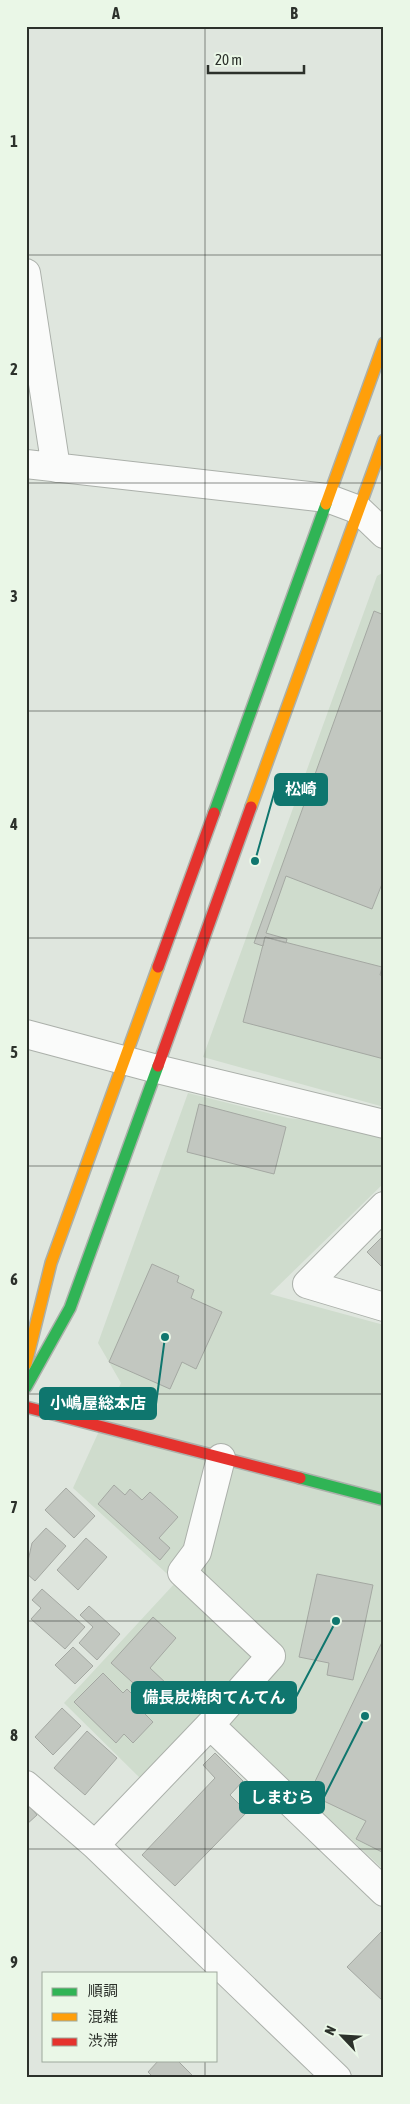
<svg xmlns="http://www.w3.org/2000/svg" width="410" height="2104" viewBox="0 0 410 2104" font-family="'Asap Condensed','Noto Sans JP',sans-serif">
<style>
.built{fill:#cfdccd}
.building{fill:#c2c7c0;stroke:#a4a8a2}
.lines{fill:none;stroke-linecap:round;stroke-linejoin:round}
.street-casing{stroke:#abb0aa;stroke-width:30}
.fast-casing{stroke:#abb0aa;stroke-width:14}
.slow-casing{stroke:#abb0aa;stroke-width:14}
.jam-casing{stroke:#abb0aa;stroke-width:14}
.street{stroke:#fafbfa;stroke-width:28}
.fast{stroke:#30b455;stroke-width:11}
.slow{stroke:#ff9f0a;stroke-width:11}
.jam{stroke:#e5322d;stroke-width:11}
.grid{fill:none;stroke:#2c312b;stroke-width:1;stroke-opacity:0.55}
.leader{fill:none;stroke:#0f766e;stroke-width:2}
.callout-dot{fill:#0f766e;stroke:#eaf7e7;stroke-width:2}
.callout{fill:#0f766e;stroke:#0f766e;stroke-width:2}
.callout-label{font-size:16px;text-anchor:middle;font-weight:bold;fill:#fff}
.neatline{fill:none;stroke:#2c312b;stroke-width:2}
.grid-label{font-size:16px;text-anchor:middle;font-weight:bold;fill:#2c312b}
</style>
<rect width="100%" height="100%" fill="#dfe6de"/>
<path class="built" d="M384,572V1107L203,1057L377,576Z
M188,1093L288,1118L333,1123L384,1136V1183L270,1294L384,1325V1870L210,1708L140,1778L64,1703L176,1582L73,1488L121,1383L98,1343Z"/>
<path class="building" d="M374,611L384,615V879L372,909L286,876L266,933L287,939L286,943L265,937L263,946L254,943Z
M265,937L382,967L380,975L384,976V1059L243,1022Z
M199,1104L286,1127L274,1174L187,1152Z
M384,1235V1269L367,1252Z
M152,1264L179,1276L177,1282L194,1290L191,1298L222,1312L196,1369L182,1362L170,1389L109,1362Z
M114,1485L125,1495L130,1489L142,1500L150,1492L178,1517L159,1538L170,1548L160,1560L98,1504Z
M66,1488L95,1516L74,1538L45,1510Z
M46,1528L66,1546L35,1581L26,1573V1570L32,1543Z
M86,1538L107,1557L78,1590L57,1570Z
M317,1574L373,1585L353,1680L327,1675L329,1663L299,1657Z
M42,1589L85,1627L65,1649L31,1619L41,1608L32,1600Z
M89,1606L120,1634L97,1660L79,1643L93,1627L80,1615Z
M153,1617L176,1638L150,1668L168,1685L153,1701L111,1663Z
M384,1638V1853L356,1839L366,1821L309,1794Z
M73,1647L93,1666L75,1684L55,1665Z
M103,1673L123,1693L127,1689L146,1708L142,1711L153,1722L133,1743L124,1734L116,1743L74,1702Z
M62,1708L81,1726L53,1755L35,1737Z
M87,1731L117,1758L85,1795L54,1768Z
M215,1753L243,1781L230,1795L247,1812L175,1886L142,1855L215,1778L203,1765Z
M26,1802L37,1815L26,1825Z
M383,1930L384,1931V2002L347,1967Z
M159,2060H177L195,2078H154L148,2072Z"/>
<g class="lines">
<g class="street-casing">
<path id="street" d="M26,273L56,468
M26,464L327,498L359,510L384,534
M26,1034L157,1069L384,1124
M384,1206L307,1284L384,1307
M210,1725L384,1892
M26,1785L95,1845L337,2078
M95,1845L210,1725L271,1656L182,1572L197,1552L221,1458"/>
</g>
<g class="fast-casing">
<path id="fast" d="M214,813L326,504
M26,1387L70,1308L158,1066
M300,1478L384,1500"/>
</g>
<g class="slow-casing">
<path id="slow" d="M326,504L384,343
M251,807L384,440
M26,1364L51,1263L158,967"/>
</g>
<g class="jam-casing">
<path id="jam" d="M158,967L214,813
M158,1066L251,807
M26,1407L300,1478"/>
</g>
<use href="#street" class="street"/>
<use href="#fast" class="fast"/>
<use href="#slow" class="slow"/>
<use href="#jam" class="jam"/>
</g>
<path class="grid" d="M205,26V1973M26,255H384M26,483H384M26,711H384M26,938H384M26,1166H384M26,1394H384M26,1621H384M26,1849H384M205,2060V2078"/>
<path class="leader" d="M255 861L275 790M165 1337L156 1404M336 1621L296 1697M365 1716L324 1797"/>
<g class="callout-dot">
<circle cx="255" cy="861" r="5"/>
<circle cx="165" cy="1337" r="5"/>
<circle cx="336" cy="1621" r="5"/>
<circle cx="365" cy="1716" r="5"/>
</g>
<g class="callout">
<rect x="275" y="774" width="52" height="31" rx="5"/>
<rect x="40" y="1388" width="116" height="31" rx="5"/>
<rect x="132" y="1682" width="164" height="31" rx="5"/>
<rect x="240" y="1782" width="84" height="31" rx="5"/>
</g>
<g class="callout-label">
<text x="301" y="795">松崎</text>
<text x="98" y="1409">小嶋屋総本店</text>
<text x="214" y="1703">備長炭焼肉てんてん</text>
<text x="282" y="1803">しまむら</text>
</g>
<rect width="410" height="2104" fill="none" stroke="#eaf7e7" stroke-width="55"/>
<rect x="42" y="1972" width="175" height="90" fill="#eaf7e7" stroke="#9ea89c"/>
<rect x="52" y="1988" width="25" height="8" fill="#30b455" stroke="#9ea89c"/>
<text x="88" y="1996" font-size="15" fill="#2c312b">順調</text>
<rect x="52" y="2013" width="25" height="8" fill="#ff9f0a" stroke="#9ea89c"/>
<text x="88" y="2022" font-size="15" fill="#2c312b">混雑</text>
<rect x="52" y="2038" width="25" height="8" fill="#e5322d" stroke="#9ea89c"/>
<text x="88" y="2046" font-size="15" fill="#2c312b">渋滞</text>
<g transform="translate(342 2036) rotate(295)" stroke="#eaf7e7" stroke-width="4" paint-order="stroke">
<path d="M0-4L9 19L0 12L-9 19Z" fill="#2c312b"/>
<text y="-8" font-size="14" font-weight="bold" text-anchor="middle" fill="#2c312b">N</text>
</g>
<path d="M208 65v8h96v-8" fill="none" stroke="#2c312b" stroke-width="2.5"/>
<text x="215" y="65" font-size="15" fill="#2c312b" stroke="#eaf7e7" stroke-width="4" paint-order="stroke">20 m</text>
<rect x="28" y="28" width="354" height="2048" class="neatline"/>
<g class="grid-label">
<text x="116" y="19">A</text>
<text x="294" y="19">B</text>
<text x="14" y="147">1</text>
<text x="14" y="375">2</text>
<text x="14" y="602">3</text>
<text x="14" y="830">4</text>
<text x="14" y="1058">5</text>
<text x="14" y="1285">6</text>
<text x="14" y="1513">7</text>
<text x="14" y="1741">8</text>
<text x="14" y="1968">9</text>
</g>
</svg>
